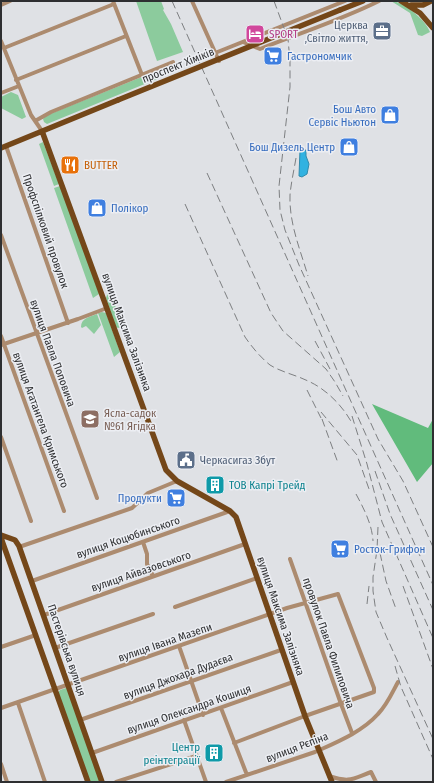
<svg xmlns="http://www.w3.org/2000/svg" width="434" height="783" viewBox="0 0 434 783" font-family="'Fira Sans Condensed',sans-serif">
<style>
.green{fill:#8ccb9d}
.forest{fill:#61bb7c}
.water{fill:#32b2e1;stroke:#318bac}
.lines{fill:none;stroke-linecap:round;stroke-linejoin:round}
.minor{stroke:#ac8b6f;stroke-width:4}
.major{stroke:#744719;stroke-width:5.5}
.rail{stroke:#7d7f81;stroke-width:1;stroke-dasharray:8 4;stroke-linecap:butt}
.major-bridge{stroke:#744719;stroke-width:5.5}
.labels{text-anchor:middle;stroke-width:3;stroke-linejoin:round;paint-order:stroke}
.service-label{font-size:11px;fill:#4e5e75;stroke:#eceef3;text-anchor:end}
.hotel-label{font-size:11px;fill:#b23c85;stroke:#eceef3;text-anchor:start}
.shop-label{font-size:11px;fill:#366cbe;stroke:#eceef3;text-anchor:start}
.street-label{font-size:11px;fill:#2e2f31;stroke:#eceef3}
.food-label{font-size:11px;fill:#c56008;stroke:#eceef3;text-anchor:start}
.education-label{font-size:11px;fill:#785e54;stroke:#eceef3;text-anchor:start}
.culture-label{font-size:11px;fill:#0d838f;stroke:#eceef3;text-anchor:start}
</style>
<rect width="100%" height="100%" fill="#dfe1e5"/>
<path class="green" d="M136,1H161L164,9L163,10L171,24L183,52L157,61Z
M391,1C403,1 426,20 430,32L422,36L418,35L410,13Z
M149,74H153L157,79L47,124L44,122L43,119L45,116Z
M11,92L18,95L26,117L22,119L1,108V97Z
M43,142L59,184L54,186L39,144Z
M60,186L95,282L99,294L93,298L54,188Z
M108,292H110L123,327L118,328L116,327L106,298Z
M102,312L106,313L120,352L114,357L98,313Z
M97,314L101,325L94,334L86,326L82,328L81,327C81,318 90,317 97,314Z
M66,688H67L100,782H90L58,693L60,690Z"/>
<path class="forest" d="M372,404L428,428L433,419V463L417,482Z"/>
<path class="water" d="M300,150H306V156L309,164L307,174L302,177L299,176Z"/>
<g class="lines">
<path class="minor" d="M113,1L142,75
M192,1L219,61
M1,5L10,1
M1,41L31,115L42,131
M243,42L260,49C300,33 341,20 379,1
M4,48L114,4
M215,53L345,1
M16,80L126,36
M1,93L19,86
M35,121L51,112L173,62
M6,146L68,323
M1,235L97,498
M1,336L64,511
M1,345L78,319L107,308
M1,437L31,521
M143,542L147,554V564L153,576
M19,547L132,508L148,493L177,481
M290,559L341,704L352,733
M32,581L230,511
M175,607L257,578
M44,615L245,544
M179,646L203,715
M1,647L36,635
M55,648L153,614
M18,703L45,782
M1,708L287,608L338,594L374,688V692L305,716L234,743
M221,708L247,775
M80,720L281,650
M184,720L206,782
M92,753L293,682
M1,764L7,782
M329,776C350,783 352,779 371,772L376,782
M116,782L196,756
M226,782L315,752C337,742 362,732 378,714C387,705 392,693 398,682"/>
<path class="major" d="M401,1L420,13L433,28
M411,5H423L431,1
M340,10L363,1
M42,131L166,470L177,481L230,511L236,517L305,716L332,782
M1,148L118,100
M1,535L15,540L19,546L102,782
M1,538L88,782"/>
<path class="rail" d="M172,1L433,585
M274,1L288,39L290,61V87L279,186L280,210L285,230L299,265L378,439L403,481L433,547
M296,158C294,170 291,183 290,195C289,223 300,249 308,276
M207,173L271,313L283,331L326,369L335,382L343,396
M185,204L245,337C252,347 260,357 270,365C281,372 296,375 308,381C326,389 342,405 352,423
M315,341L330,369
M307,390L321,418
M321,412L357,455L369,489
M352,416L367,464L382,522L433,638
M322,419L338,463
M375,471L390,514L433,610
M356,494C364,509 372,524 373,541
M378,527L377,550L373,577V591L376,612L387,638L433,739
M380,553L386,581L396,609
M403,586L433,669
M367,604L369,586
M395,666L401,687L433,759"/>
<path class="major-bridge" d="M118,100L340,10"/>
</g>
<defs>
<g id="office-square" transform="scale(1)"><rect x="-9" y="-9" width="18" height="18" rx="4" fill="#5c6f8a" stroke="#eceef3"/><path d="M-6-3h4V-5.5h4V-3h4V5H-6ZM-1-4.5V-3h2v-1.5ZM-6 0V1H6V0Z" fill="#fff"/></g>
<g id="hotel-square" transform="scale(1)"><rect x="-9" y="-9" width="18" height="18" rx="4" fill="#d1479c" stroke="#eceef3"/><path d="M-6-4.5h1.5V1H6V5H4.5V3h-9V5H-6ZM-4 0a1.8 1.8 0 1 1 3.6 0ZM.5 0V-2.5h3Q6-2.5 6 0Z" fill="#fff"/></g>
<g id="supermarket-square" transform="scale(1)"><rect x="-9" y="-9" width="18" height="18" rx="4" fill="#3f7fe0" stroke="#eceef3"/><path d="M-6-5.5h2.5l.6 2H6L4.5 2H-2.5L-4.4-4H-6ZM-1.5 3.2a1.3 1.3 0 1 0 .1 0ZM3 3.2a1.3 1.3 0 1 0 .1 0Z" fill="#fff"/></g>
<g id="shop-square" transform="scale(1)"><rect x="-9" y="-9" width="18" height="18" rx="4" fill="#3f7fe0" stroke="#eceef3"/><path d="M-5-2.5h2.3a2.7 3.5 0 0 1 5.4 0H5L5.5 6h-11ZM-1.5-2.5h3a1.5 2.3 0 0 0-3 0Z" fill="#fff"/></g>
<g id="restaurant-square" transform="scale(1)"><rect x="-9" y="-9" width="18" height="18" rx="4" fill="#e8710a" stroke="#eceef3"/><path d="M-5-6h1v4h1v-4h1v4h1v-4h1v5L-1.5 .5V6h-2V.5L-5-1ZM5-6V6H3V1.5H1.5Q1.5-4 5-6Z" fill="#fff"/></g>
<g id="school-square" transform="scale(1)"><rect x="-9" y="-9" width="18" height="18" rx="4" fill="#8d6e63" stroke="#eceef3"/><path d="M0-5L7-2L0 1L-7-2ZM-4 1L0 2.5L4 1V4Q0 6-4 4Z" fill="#fff"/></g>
<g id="civic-square" transform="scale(1)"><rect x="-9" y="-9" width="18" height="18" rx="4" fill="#5c6f8a" stroke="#eceef3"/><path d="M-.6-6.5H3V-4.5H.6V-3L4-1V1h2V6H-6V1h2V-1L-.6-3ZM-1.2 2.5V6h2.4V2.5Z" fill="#fff"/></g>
<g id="building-square" transform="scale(1)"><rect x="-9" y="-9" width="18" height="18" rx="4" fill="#0f9aa8" stroke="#eceef3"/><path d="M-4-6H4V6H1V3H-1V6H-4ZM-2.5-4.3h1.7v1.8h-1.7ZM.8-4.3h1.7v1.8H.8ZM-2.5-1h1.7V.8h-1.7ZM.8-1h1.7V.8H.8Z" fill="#fff"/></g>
</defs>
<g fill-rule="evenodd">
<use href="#office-square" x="382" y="31"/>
<use href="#hotel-square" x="255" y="34"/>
<use href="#supermarket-square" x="273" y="56"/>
<use href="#shop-square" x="390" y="115"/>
<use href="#shop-square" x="349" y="147"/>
<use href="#restaurant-square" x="70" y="165"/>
<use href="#shop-square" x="97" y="208"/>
<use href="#school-square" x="90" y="419"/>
<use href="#civic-square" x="186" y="460"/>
<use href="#building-square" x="215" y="485"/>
<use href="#supermarket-square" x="176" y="498"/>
<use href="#supermarket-square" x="340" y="549"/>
<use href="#building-square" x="214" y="753"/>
</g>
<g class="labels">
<g class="service-label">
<text x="368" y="29">Церква<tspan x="368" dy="13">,Світло життя,</tspan></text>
<text x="200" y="464" text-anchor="start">Черкасигаз Збут</text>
</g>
<g class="hotel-label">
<text x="269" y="38">SPORT</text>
</g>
<g class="shop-label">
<text x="287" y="60">Гастрономчик</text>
<text x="376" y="113" text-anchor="end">Бош Авто<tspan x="376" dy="13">Сервіс Ньютон</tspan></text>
<text x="335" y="151" text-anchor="end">Бош Дизель Центр</text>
<text x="111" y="212">Полікор</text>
<text x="162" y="502" text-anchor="end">Продукти</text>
<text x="354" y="553">Росток-Грифон</text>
</g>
<g class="street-label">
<text transform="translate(178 65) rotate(-22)" y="4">проспект Хіміків</text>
<text transform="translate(46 231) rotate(71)" y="4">Профспілковий провулок</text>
<text transform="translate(127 332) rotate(70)" y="4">вулиця Максима Залізняка</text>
<text transform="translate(53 353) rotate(70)" y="4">вулиця Павла Поповича</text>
<text transform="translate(41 420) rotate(70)" y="4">вулиця Агатангела Кримського</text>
<text transform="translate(128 537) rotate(-19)" y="4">вулиця Коцюбинського</text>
<text transform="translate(141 571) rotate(-19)" y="4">вулиця Айвазовського</text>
<text transform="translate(281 616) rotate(71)" y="4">вулиця Максима Залізняка</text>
<text transform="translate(165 642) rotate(-19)" y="4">вулиця Івана Мазепи</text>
<text transform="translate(329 643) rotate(71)" y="4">провулок Павла Филиповича</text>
<text transform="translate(67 650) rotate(71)" y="4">Пастерівська вулиця</text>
<text transform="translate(178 676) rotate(-20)" y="4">вулиця Джохара Дудаєва</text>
<text transform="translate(189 709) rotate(-19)" y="4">вулиця Олександра Кошиця</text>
<text transform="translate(297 747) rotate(-21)" y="4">вулиця Рєпіна</text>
</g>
<g class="food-label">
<text x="84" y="169">BUTTER</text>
</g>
<g class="education-label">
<text x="104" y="417">Ясла-садок<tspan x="104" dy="13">№61 Ягідка</tspan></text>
</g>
<g class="culture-label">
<text x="229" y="489">ТОВ Капрі Трейд</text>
<text x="200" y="751" text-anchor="end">Центр<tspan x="200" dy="13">реінтеграції</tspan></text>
</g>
</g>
<rect width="434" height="783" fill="none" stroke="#2e2f31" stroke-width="4"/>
</svg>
